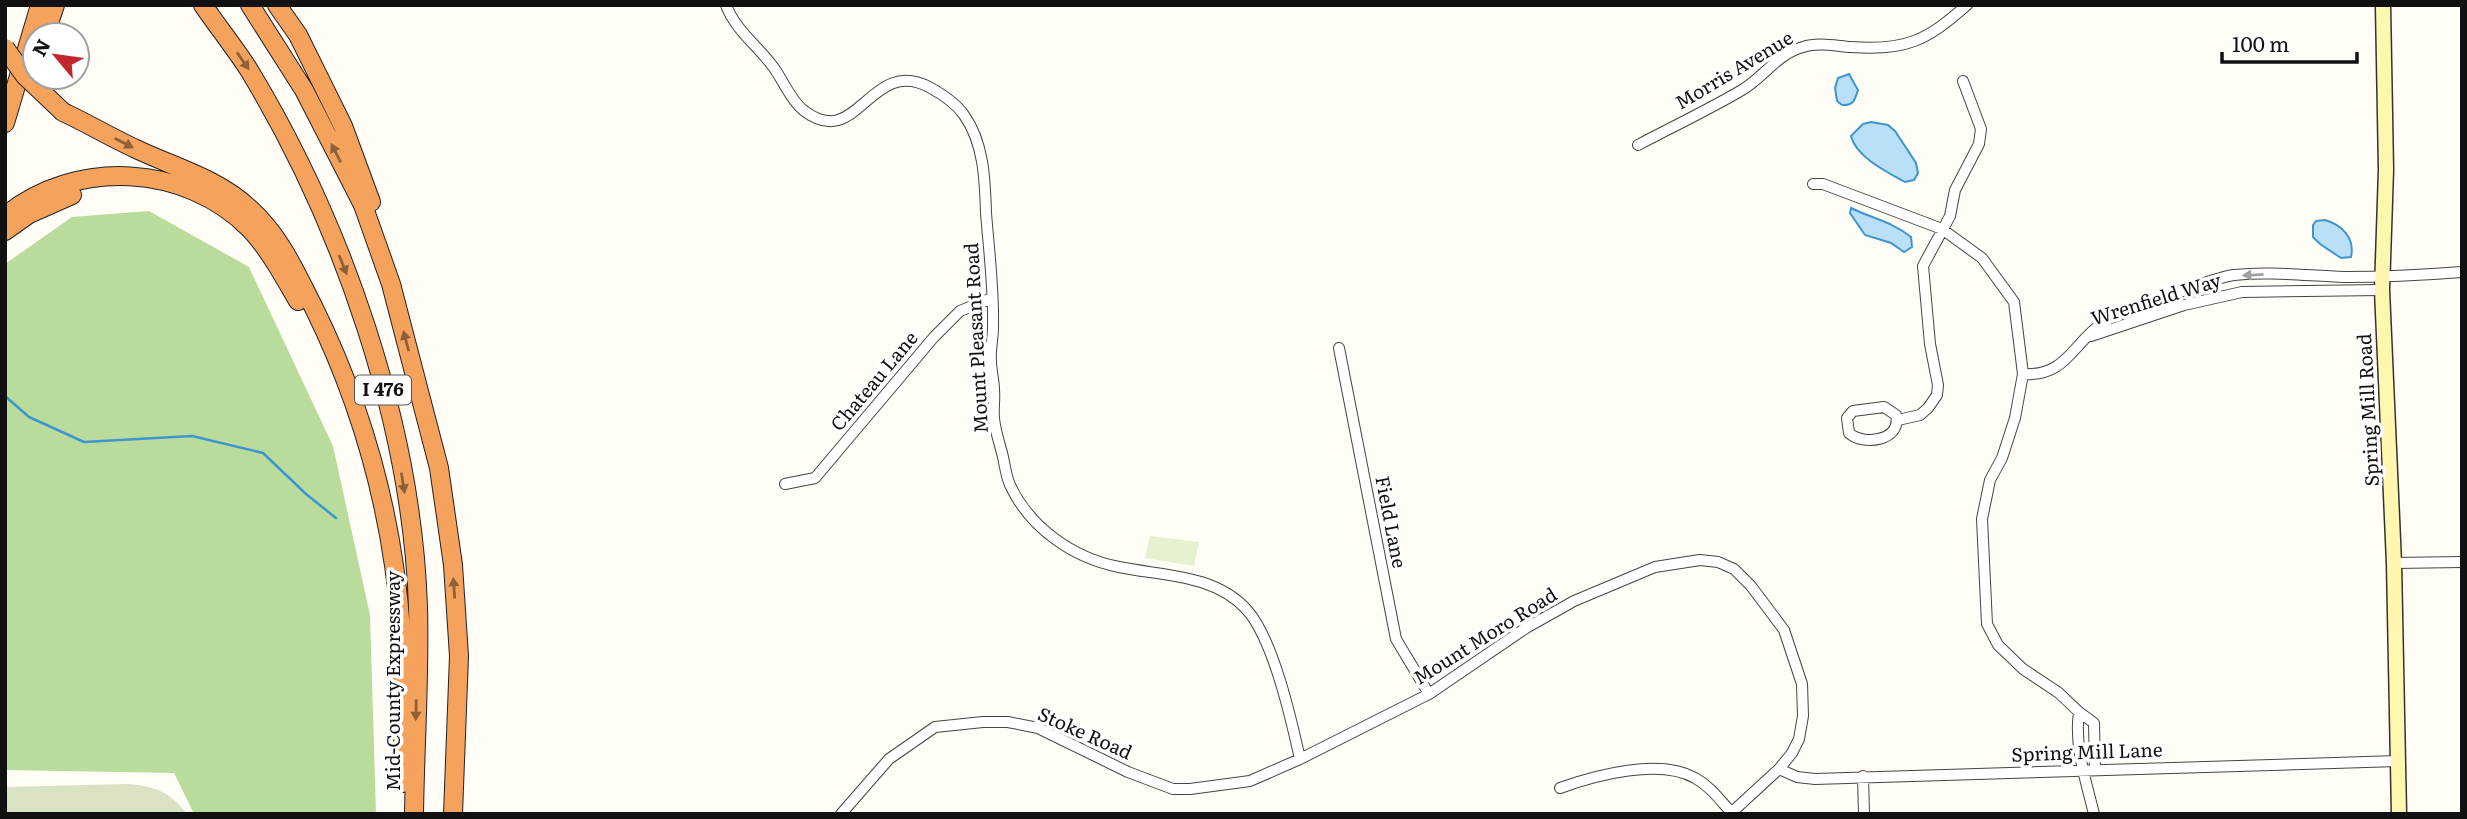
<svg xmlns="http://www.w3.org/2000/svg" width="2467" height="819" viewBox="0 0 2467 819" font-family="Literata,serif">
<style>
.forest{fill:#b9dc9c}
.cemetery{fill:#d9e3c4}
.pitch{fill:#e6f2cf}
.water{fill:#b9e0f7;stroke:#3f96cf;stroke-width:2}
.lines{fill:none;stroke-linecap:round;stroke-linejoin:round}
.stream{stroke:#3f96cf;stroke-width:2.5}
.minor-casing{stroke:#444;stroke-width:12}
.secondary-casing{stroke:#333;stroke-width:17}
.motorway-casing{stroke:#222;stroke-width:20}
.minor{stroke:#fff;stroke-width:10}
.secondary{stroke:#fff6b0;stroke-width:14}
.motorway{stroke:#f5a25d;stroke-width:18}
.motorway-bridge-casing{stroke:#222;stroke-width:20;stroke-linecap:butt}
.motorway-bridge{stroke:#f5a25d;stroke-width:18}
.oneway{fill:#8e613b}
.oneway2{fill:#a0a0a0}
.labels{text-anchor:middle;stroke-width:7;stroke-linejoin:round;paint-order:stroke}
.shield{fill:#fff;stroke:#585858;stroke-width:2}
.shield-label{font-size:18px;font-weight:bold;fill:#111}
.street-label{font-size:19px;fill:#111;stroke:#fff}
</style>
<rect width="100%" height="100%" fill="#fffdf5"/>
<path class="forest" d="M149,211L249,267L333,446L370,615L376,814H194L174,773L5,770V264L72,217Z"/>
<path class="cemetery" d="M126,784C153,785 171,792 187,814H5V787Z"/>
<path class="pitch" d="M1150,536L1199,542L1194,566L1145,558Z"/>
<path class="water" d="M1849,74L1858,90C1855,99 1854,106 1842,105L1837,101L1835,88L1838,78Z
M1871,122L1888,125L1895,131L1916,163L1918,173L1914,180L1905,182C1887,172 1856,157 1851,136L1863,124Z
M1851,208C1871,218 1893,222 1911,237L1912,247L1904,252L1891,243L1865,235L1850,213Z
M2325,220C2343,225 2355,239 2351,257L2341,258L2320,244L2313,237V225L2316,221Z"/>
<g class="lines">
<path class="stream" d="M1872,6V5
M5,396L29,417L84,442L192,436L263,453L306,494L336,518"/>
<g class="minor-casing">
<path id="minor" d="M726,5C735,30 759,47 774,68C784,82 790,99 803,110C858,153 869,56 929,87C942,94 955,102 964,115C984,143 985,180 986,213C989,251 994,290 993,327C993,339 990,350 991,361C991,371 994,380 994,390C995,399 993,409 994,418C995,431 1000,444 1003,457C1005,466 1006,476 1010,485C1030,528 1073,558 1119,567C1162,576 1215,574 1247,610C1273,639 1291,718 1300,759
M1638,145C1672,127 1708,110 1742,90C1764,77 1777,54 1803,47C1818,42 1836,46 1851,47C1906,51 1926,41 1967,5
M1813,184H1823L1942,229L1982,258L2014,302L2023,374L2015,418L2002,458L1990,480L1982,519L1987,624L1998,645L2023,669L2059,693L2079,712L2094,723L2095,769
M2091,336L2184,305L2242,292L2382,290
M1339,348L1396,639L1429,694
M2023,374C2067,377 2073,342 2104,322C2122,310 2153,303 2173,295C2191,288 2214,278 2234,275C2271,271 2308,276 2345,277C2384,277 2423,275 2462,272
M1884,407L1896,415C1902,441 1863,446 1849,433L1847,418L1853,411Z
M1898,420L1920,415L1928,408L1937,395L1938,385L1930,344L1923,266L1950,216L1955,190L1979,144L1981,129L1963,81
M785,484L815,478L934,337L960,311L992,298
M2394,563L2462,562
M2079,712C2074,746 2086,781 2094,814
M1779,769L1797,777L1815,779L2398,761
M1863,776L1864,814
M1560,788C1596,775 1660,758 1695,778C1710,786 1720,800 1731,812
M841,814L889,759L935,727L983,722H1008L1038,728L1128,772L1173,789H1190L1250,781L1300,759L1429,694L1526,628L1574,601L1655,567L1700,560L1718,562L1734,569L1751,586L1784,630L1802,684L1803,716L1799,739L1792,753L1779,769L1730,814"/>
</g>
<g class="secondary-casing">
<path id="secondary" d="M2383,5L2386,170L2382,290L2394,563L2399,814"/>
</g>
<g class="motorway-casing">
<path id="motorway" d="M203,5C218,27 235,48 249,70C343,225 412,425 418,607C420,675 415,745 414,814
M250,5L304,90L363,205L391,284L439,468L453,565L459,656L453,814
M277,5L298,35L343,126L371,202
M45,35L55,5
M63,112C87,123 110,137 134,148C173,167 218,178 250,209C280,236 295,271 313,306C363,407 393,518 401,630C405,681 402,733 403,783
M5,123L40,5
M5,216C76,158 186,164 250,229C269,249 284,277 298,301
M5,231L29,214L72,195"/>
</g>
<use href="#minor" class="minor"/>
<use href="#secondary" class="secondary"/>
<use href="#motorway" class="motorway"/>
<g class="motorway-bridge-casing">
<path id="motorway-bridge" d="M5,48L25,76L63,112"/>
</g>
<use href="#motorway-bridge" class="motorway-bridge"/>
</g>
<defs><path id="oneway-solid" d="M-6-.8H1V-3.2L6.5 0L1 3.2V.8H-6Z" transform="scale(1.75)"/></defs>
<g class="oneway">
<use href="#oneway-solid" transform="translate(243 61) rotate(55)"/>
<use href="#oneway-solid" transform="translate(124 143) rotate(27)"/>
<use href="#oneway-solid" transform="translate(336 153) rotate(-117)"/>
<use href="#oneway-solid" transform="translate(343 265) rotate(68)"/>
<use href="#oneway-solid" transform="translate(406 341) rotate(-105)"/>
<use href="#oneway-solid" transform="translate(403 483) rotate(81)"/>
<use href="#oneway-solid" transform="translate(454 588) rotate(-94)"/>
<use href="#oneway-solid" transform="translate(416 710) rotate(91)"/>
</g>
<use class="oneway2" href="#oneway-solid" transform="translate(2253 275) rotate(177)"/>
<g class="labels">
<rect class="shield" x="355" y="375.5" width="56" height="29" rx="5"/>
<g class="shield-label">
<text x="383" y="396">I 476</text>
</g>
<g class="street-label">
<text transform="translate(1734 70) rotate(-31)" y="7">Morris Avenue</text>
<text transform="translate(2156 299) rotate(-17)" y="7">Wrenfield Way</text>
<text transform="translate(976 338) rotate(-93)" y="7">Mount Pleasant Road</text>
<text transform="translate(874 381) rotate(-50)" y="7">Chateau Lane</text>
<text transform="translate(2368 410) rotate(-93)" y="7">Spring Mill Road</text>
<text transform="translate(1391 522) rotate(79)" y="7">Field Lane</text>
<text transform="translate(1485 636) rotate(-32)" y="7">Mount Moro Road</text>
<text transform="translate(393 681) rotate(-90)" y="7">Mid-County Expressway</text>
<text transform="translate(1085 733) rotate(24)" y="7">Stoke Road</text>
<text transform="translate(2087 752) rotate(-2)" y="7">Spring Mill Lane</text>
</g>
</g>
<rect width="2467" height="819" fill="none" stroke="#111111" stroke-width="14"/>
<g transform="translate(56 56) rotate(299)"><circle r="33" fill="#ffffff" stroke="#a0a0a0" stroke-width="2"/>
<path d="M0-5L12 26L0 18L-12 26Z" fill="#c4262e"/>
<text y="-10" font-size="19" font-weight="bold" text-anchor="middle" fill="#111111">N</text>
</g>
<path d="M2222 52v10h135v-10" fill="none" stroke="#111111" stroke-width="3.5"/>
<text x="2232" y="52" font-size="21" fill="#111111" stroke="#ffffff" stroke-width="5" paint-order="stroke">100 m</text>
</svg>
